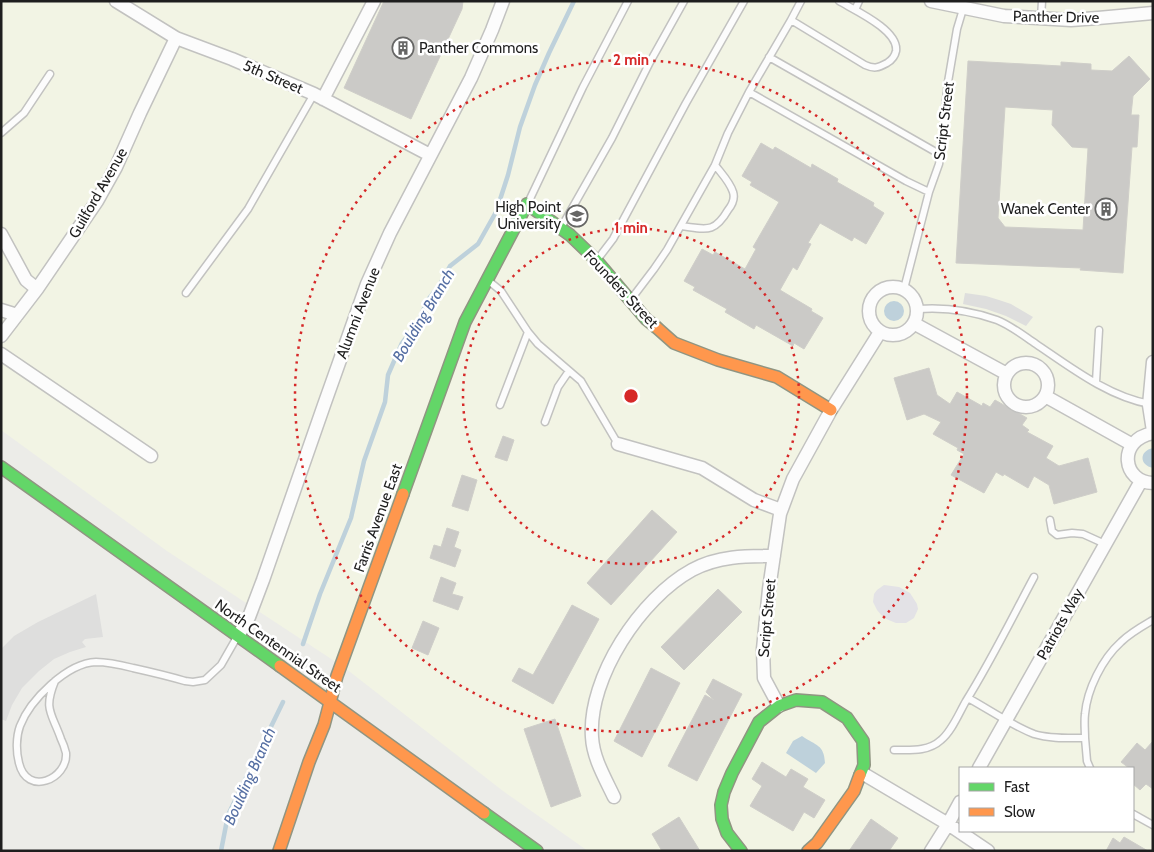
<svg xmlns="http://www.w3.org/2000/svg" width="1154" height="852" viewBox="0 0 1154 852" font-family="Cabin,sans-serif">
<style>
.education{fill:#f2f4e4;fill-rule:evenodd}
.parking{fill:#dededd}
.plaza{fill:#e3e2e6}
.water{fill:#bed1db}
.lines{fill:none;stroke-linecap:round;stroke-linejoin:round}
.stream{stroke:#bed1db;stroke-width:4.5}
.building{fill:#cbcac7;stroke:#cfcec9;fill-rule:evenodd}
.lane-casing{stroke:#c2c2c0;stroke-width:9}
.street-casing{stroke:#c2c2c0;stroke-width:15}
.fast-casing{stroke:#909582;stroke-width:14}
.slow-casing{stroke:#909582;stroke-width:14}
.lane{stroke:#fcfcfc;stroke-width:6}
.street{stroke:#fcfcfc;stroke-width:12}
.fast{stroke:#63d668;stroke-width:11}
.slow{stroke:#ff974d;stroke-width:11}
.ring{fill:none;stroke:#d62828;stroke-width:2.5;stroke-dasharray:2.5 5}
.labels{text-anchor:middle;stroke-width:5;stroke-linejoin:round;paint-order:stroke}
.street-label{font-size:15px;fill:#1e1e1e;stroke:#fff}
.poi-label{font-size:15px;fill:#1e1e1e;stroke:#fff;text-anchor:end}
.water-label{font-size:16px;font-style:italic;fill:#566fa3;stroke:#fff}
.centre{fill:#d62828;stroke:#fff;stroke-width:2.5}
.ring-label{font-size:15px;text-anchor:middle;font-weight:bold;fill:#d62828;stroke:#fff;stroke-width:5;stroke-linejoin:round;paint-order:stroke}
</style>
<rect width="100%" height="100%" fill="#ecece8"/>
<path class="education" d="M1,1H1153V851H588L503,791L345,668L167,551L1,430ZM960,768H1133V831H960Z"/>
<path class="parking" d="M965,293L986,296L999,300L1011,304L1033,317L1026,326L1006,316L986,309L963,304Z
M96,594L103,637L85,639L82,642L86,647L70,652L54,659L39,671L22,688L12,705L6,721L1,719V649L14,636L38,622Z"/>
<path class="plaza" d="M884,585L899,587L910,593L917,604L918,609L914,618L906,623H896L891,621L884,618L877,610L873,602L874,594L877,590Z"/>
<path class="water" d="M884 311a10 10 0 1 1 20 0a10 10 0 1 1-20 0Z
M1153,448V468C1139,465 1139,451 1153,448Z
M802,736C816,746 824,744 825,763L816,773L786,753L793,741Z"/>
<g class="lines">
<path class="stream" d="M303,644L320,594L351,518L364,461L385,402L388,375L402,343L419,320L427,301L439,286L450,266L478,244L496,212L508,175L520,127L535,85L549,53L574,1
M221,851L228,815L283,702"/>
</g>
<path class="building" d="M384,1H463L462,9L411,119L344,88Z
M1129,56L1150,79L1133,96L1131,115H1139L1137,147H1132L1123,273L1080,270L1081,268L956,263L968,61L1061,66V62L1091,64V70L1112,71ZM1005,107L1053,110L1052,125L1072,147L1088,148L1083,230L1005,227L998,218Z
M761,143L773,150L775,147L811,168L812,164L838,179L837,182L874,203L873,206L884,213L866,244L854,237L852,241L820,223L808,243L811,244L797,270L793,267L780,290L812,309L811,311L823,318L804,349L794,343L793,346L756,325L754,329L725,312L727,309L693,290L695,287L684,281L702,249L713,255L715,252L745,269L756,249L753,247L779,202L750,185L752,182L742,176Z
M929,368L937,395L950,404L957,392L982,406L983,403L990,407L995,400L1027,418L1022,425L1029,430L1027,432L1053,446L1046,458L1059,466L1088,458L1097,492L1054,504L1049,485L1034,476L1028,488L1004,474L1003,476L996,472L984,493L951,475L964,454L957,450L958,448L933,434L941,422L924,414L907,420L894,378Z
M503,436L514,440L507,461L495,457Z
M462,475L477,480L468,511L452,506Z
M652,510L677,532L611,605L587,583Z
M447,528L459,532L454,547L461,550L455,567L430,558L434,545L441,547Z
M441,577L456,583L452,594L463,597L458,610L433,601Z
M718,589L742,612L684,670L661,647Z
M572,605L599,619L553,704L512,681L519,668L533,675Z
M423,621L439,628L428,655L412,648Z
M651,668L680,683L642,757L614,741Z
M713,679L742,694L697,781L668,766L705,695L714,700L706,692Z
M555,719L581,796L551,807L524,729Z
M1153,741V789L1146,784L1140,790L1133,784V768H1129L1121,762L1137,743L1145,750Z
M762,762L786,777L791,769L808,779L803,787L825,800L814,818L804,812L793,831L750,806L762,786L752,779Z
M679,817L700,851H662L652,834Z
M871,819L898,838L889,851H849Z
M1124,837L1148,851H1106L1113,838L1120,843Z"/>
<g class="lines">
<g class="lane-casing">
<path id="lane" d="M801,1L791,20L865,65C874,69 878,68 887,63C892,60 895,56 896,51C899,30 854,10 839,1
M855,10L859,1
M1041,18L1042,1
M769,57L941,155
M749,92L906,181L929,192
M1,133L24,113L50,74
M528,203L583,87L628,1
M562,226L612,138L650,62L684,1
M681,226C706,229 714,234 728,210C732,205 735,198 733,192C730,182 721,173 715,165
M597,260L613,239L686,103L744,1
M490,282L501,291L528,332L538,344L581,381L618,444
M904,289L929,192L939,164L942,147L946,100L948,82L957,29L963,9
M186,293L248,209L314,94
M632,298L654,269L667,250L715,165L728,133L749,92L791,20
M918,309C944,307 972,311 997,320C1010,325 1024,336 1036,344C1070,367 1109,397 1150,404
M1096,382L1099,330
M500,405L528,332
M545,422L558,387L569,371
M1050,520L1052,531L1057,535L1072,533L1083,534L1105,544
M55,681C43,710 52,713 61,739C63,743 65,749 66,753C68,779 27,797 19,763C16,752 16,737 20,726C30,700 67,663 96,662C108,662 121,665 133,668C151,672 168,676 185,681L193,682L205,680L221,665L237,637
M968,698C990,710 1011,725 1034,734C1050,739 1069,738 1085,738C1085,730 1084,722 1085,714C1087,690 1102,659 1121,642C1130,633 1141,627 1153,620
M1085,738L1087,761L1090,768
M894,750C910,750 928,752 941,740C952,731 959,713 966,701C991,661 1012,618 1034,577
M1133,814L1153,825"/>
</g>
<g class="street-casing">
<path id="street" d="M116,1L176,38L232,59L314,94L430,155
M931,1L1004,16L1071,20L1098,18L1153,13
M323,99L374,1
M1,234L26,280L37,289
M869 311a24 24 0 1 1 48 0a24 24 0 1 1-48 0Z
M1,310L17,315
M915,324L1007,374
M1,336L37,289L97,201L116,167L140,113L176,38
M1,354L151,456
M1153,362L1149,405L1153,431
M1004 385a22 22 0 1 1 44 0a22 22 0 1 1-44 0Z
M1045,396L1131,444
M1153,433C1116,440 1123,483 1153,483
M618,444L702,468L754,500L781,510
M238,636L249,617L263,580L324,405L367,284L390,233L471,78L492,30L503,1
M779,706L764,678L763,649L769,589L780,514L793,479L831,410L880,332
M979,768L1141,481
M862,773L948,824L988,851
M614,797C605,778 593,758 592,737C588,677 641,598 692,570C718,556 745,556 774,556
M931,851L948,824L960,802"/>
</g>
<g class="fast-casing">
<path id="fast" d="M1,467L280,666
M403,494L465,322L527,204L570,235L596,260L646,319L656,327
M484,813L537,851
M741,851L727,833L722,819L721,805L724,792L732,773L759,722L779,706L796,700L822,702L847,718L863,741L864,765L860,775"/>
</g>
<g class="slow-casing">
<path id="slow" d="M656,327L674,343L718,360L777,377L831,410
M280,666L484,813
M279,851L309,762L324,725L337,676L403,494
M808,851L817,843L854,791L860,775"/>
</g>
<use href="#lane" class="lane"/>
<use href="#street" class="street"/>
<use href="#fast" class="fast"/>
<use href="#slow" class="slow"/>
</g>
<g class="ring">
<circle cx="631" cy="396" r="168"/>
<circle cx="631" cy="396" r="336"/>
</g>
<defs>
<g id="building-ring" transform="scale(1.125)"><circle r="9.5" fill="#fff" stroke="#666665" stroke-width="1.5"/><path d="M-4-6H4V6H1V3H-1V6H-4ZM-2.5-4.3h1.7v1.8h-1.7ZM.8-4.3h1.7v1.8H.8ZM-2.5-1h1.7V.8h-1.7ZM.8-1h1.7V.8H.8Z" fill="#666665"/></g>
<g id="university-ring" transform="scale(1.125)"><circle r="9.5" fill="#fff" stroke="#666665" stroke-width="1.5"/><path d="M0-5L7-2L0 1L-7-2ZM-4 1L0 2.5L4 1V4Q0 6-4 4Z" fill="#666665"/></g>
</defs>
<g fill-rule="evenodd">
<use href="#building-ring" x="403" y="48"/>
<use href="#building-ring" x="1106" y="209"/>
<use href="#university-ring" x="577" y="216"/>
</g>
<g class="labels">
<g class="street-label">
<text transform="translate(1056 17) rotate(1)" y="5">Panther Drive</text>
<text transform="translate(273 77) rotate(23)" y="5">5th Street</text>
<text transform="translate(944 121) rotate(-83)" y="5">Script Street</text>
<text transform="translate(98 193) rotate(-60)" y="5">Guilford Avenue</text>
<text transform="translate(621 289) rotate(47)" y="5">Founders Street</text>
<text transform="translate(358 313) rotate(-69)" y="5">Alumni Avenue</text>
<text transform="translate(378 518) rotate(-70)" y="5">Farris Avenue East</text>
<text transform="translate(767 618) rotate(-85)" y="5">Script Street</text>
<text transform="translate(1060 624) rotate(-61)" y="5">Patriots Way</text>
<text transform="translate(278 646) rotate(35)" y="5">North Centennial Street</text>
</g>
<g class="poi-label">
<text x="419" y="53" text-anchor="start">Panther Commons</text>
<text x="561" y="212">High Point<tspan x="561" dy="17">University</tspan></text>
<text x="1090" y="214">Wanek Center</text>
</g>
<g class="water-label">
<text transform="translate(423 315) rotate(-59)" y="6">Boulding Branch</text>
<text transform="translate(249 776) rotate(-66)" y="6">Boulding Branch</text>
</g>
</g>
<circle cx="631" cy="396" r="8" class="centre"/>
<g class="ring-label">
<text x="631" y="65">2 min</text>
<text x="631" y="233">1 min</text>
</g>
<rect width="1154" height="852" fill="none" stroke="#1e1e1e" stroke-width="5"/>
<rect x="959" y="767" width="175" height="65" fill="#ffffff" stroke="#a5a5a5"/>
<rect x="969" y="783" width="25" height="8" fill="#63d668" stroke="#a5a5a5"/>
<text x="1004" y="792" font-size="15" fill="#1e1e1e">Fast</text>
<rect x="969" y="808" width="25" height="8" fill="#ff974d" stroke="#a5a5a5"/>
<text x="1004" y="817" font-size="15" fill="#1e1e1e">Slow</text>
</svg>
